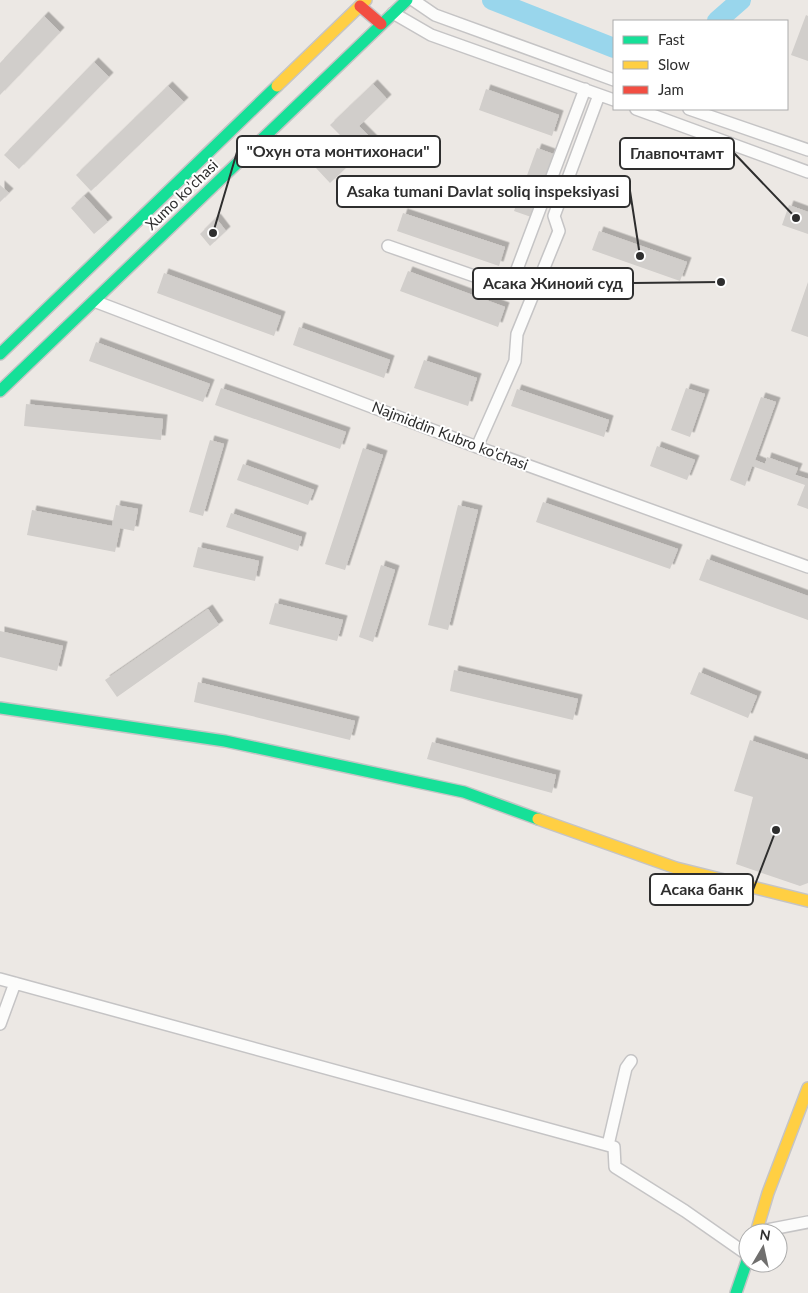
<svg xmlns="http://www.w3.org/2000/svg" width="808" height="1293" viewBox="0 0 808 1293" font-family="Lato,sans-serif">
<style>
.lines{fill:none;stroke-linecap:round;stroke-linejoin:round}
.river{stroke:#99d6ec;stroke-width:20}
.building{fill:#d1cecb;filter:url(#shadow)}
.street-casing{stroke:#c5c4c5;stroke-width:14}
.fast-casing{stroke:#c5c4c5;stroke-width:14}
.slow-casing{stroke:#c5c4c5;stroke-width:14}
.jam-casing{stroke:#c5c4c5;stroke-width:14}
.street{stroke:#fcfcfb;stroke-width:11}
.fast{stroke:#16e098;stroke-width:11}
.slow{stroke:#ffcf43;stroke-width:11}
.jam{stroke:#f24e42;stroke-width:11}
.labels{text-anchor:middle;stroke-width:4;stroke-linejoin:round;paint-order:stroke}
.street-label{font-size:15px;fill:#2e2e2e;stroke:#fff}
.leader{fill:none;stroke:#2e2e2e;stroke-width:2}
.callout-dot{fill:#2e2e2e;stroke:#fff;stroke-width:2}
.callout{fill:#fff;stroke:#2e2e2e;stroke-width:2}
.callout-label{font-size:16px;text-anchor:middle;font-weight:bold;fill:#2e2e2e}
</style>
<defs>
<filter id="shadow"><feDropShadow dx="4.5" dy="-4.5" stdDeviation="0" flood-color="#0004"/></filter>
</defs>
<rect width="100%" height="100%" fill="#ece8e4"/>
<g class="lines">
<path class="river" d="M492,0L614,48
M717,21L741,0"/>
</g>
<path class="building" d="M806,15L808,16V61L791,55Z
M44,16L60,32L0,95V63Z
M94,62L109,77L19,169L4,155Z
M373,84L387,99L359,126L374,141L330,183L316,168L345,140L330,125Z
M168,86L184,102L91,191L76,175Z
M486,89L559,115L552,136L479,110Z
M537,148L556,155L534,218L514,211Z
M0,185L9,193L0,202Z
M84,196L108,222L94,234L71,208Z
M789,205L808,212V234L782,225Z
M403,213L505,247L499,266L397,231Z
M216,218L226,231L210,246L200,234Z
M599,231L687,262L680,281L592,250Z
M408,271L505,307L498,327L400,291Z
M164,273L281,316L274,336L157,293Z
M808,282V337L791,331Z
M299,327L390,360L384,378L293,345Z
M96,342L210,384L203,402L89,361Z
M424,360L477,378L468,406L414,388Z
M221,388L346,432L340,449L215,405Z
M686,388L705,394L690,437L671,430Z
M517,389L609,420L604,437L511,406Z
M761,397L776,402L755,460L765,464L767,457L798,468L795,475L808,479V509L797,505L805,485L752,466L745,486L730,480Z
M26,404L163,419L161,440L24,426Z
M210,440L224,444L203,516L189,512Z
M657,446L695,460L687,480L650,466Z
M363,448L383,455L345,570L325,564Z
M243,464L314,490L308,505L237,480Z
M543,502L678,549L670,569L536,522Z
M116,505L138,509L134,531L120,528L115,552L27,535L32,510L112,526Z
M458,505L478,510L448,630L428,625Z
M231,513L302,537L298,551L226,527Z
M198,547L259,561L255,581L193,567Z
M707,559L808,596V620L699,580Z
M381,565L395,570L373,642L359,637Z
M275,603L343,620L337,641L269,624Z
M208,609L219,625L117,697L105,680Z
M0,631L63,646L57,671L0,657Z
M454,670L578,699L573,720L450,691Z
M699,672L757,696L748,718L690,694Z
M198,682L355,721L350,740L194,702Z
M750,740L808,760V883L800,886L736,864L753,797L734,791Z
M432,742L556,775L552,793L427,759Z"/>
<g class="lines">
<g class="street-casing">
<path id="street" d="M413,0L435,15L614,80
M393,13L431,35L614,100
M636,109L808,172
M689,109L808,150
M388,246L500,285L510,282L516,272L585,89
M94,301L477,447L808,567
M477,447L515,361L517,334L559,231L554,216L599,95
M0,979L614,1147L615,1167L685,1211L748,1255
M0,1024L15,983
M608,1145L626,1068L631,1061
M756,1232L808,1222"/>
</g>
<g class="fast-casing">
<path id="fast" d="M0,354L277,86
M0,391L407,0
M0,708L225,741L464,792L538,819
M736,1293L748,1258"/>
</g>
<g class="slow-casing">
<path id="slow" d="M277,86L366,0
M538,819L676,868L808,901
M756,1233L768,1193L808,1088"/>
</g>
<g class="jam-casing">
<path id="jam" d="M360,6L381,24"/>
</g>
<use href="#street" class="street"/>
<use href="#fast" class="fast"/>
<use href="#slow" class="slow"/>
<use href="#jam" class="jam"/>
</g>
<g class="labels">
<g class="street-label">
<text transform="translate(182 195) rotate(-44)" y="5">Xumo ko’chasi</text>
<text transform="translate(450 436) rotate(21)" y="5">Najmiddin Kubro ko'chasi</text>
</g>
</g>
<path class="leader" d="M213 233L237 152M796 218L734 153M640 256L630 191M721 282L633 283M776 830L753 890"/>
<g class="callout-dot">
<circle cx="213" cy="233" r="5"/>
<circle cx="796" cy="218" r="5"/>
<circle cx="640" cy="256" r="5"/>
<circle cx="721" cy="282" r="5"/>
<circle cx="776" cy="830" r="5"/>
</g>
<g class="callout">
<rect x="237" y="136" width="203" height="31" rx="5"/>
<rect x="620" y="138" width="114" height="31" rx="5"/>
<rect x="337" y="176" width="293" height="31" rx="5"/>
<rect x="473" y="268" width="160" height="31" rx="5"/>
<rect x="650" y="874" width="103" height="31" rx="5"/>
</g>
<g class="callout-label">
<text x="338" y="157">"Охун ота монтихонаси"</text>
<text x="677" y="159">Главпочтамт</text>
<text x="483" y="197">Asaka tumani Davlat soliq inspeksiyasi</text>
<text x="553" y="289">Асака Жиноий суд</text>
<text x="702" y="895">Асака банк</text>
</g>
<rect x="613" y="20" width="175" height="90" fill="#ffffff" stroke="#ababab"/>
<rect x="623" y="36" width="25" height="8" fill="#16e098" stroke="#ababab"/>
<text x="658" y="45" font-size="15" fill="#2e2e2e">Fast</text>
<rect x="623" y="61" width="25" height="8" fill="#ffcf43" stroke="#ababab"/>
<text x="658" y="70" font-size="15" fill="#2e2e2e">Slow</text>
<rect x="623" y="86" width="25" height="8" fill="#f24e42" stroke="#ababab"/>
<text x="658" y="95" font-size="15" fill="#2e2e2e">Jam</text>
<g transform="translate(763 1248) rotate(9)"><circle r="24" fill="#ffffff" stroke="#ababab"/>
<path d="M0-4L9 19L0 12L-9 19Z" fill="#706f6e"/>
<text y="-8" font-size="14" font-weight="bold" text-anchor="middle" fill="#2e2e2e">N</text>
</g>
</svg>
